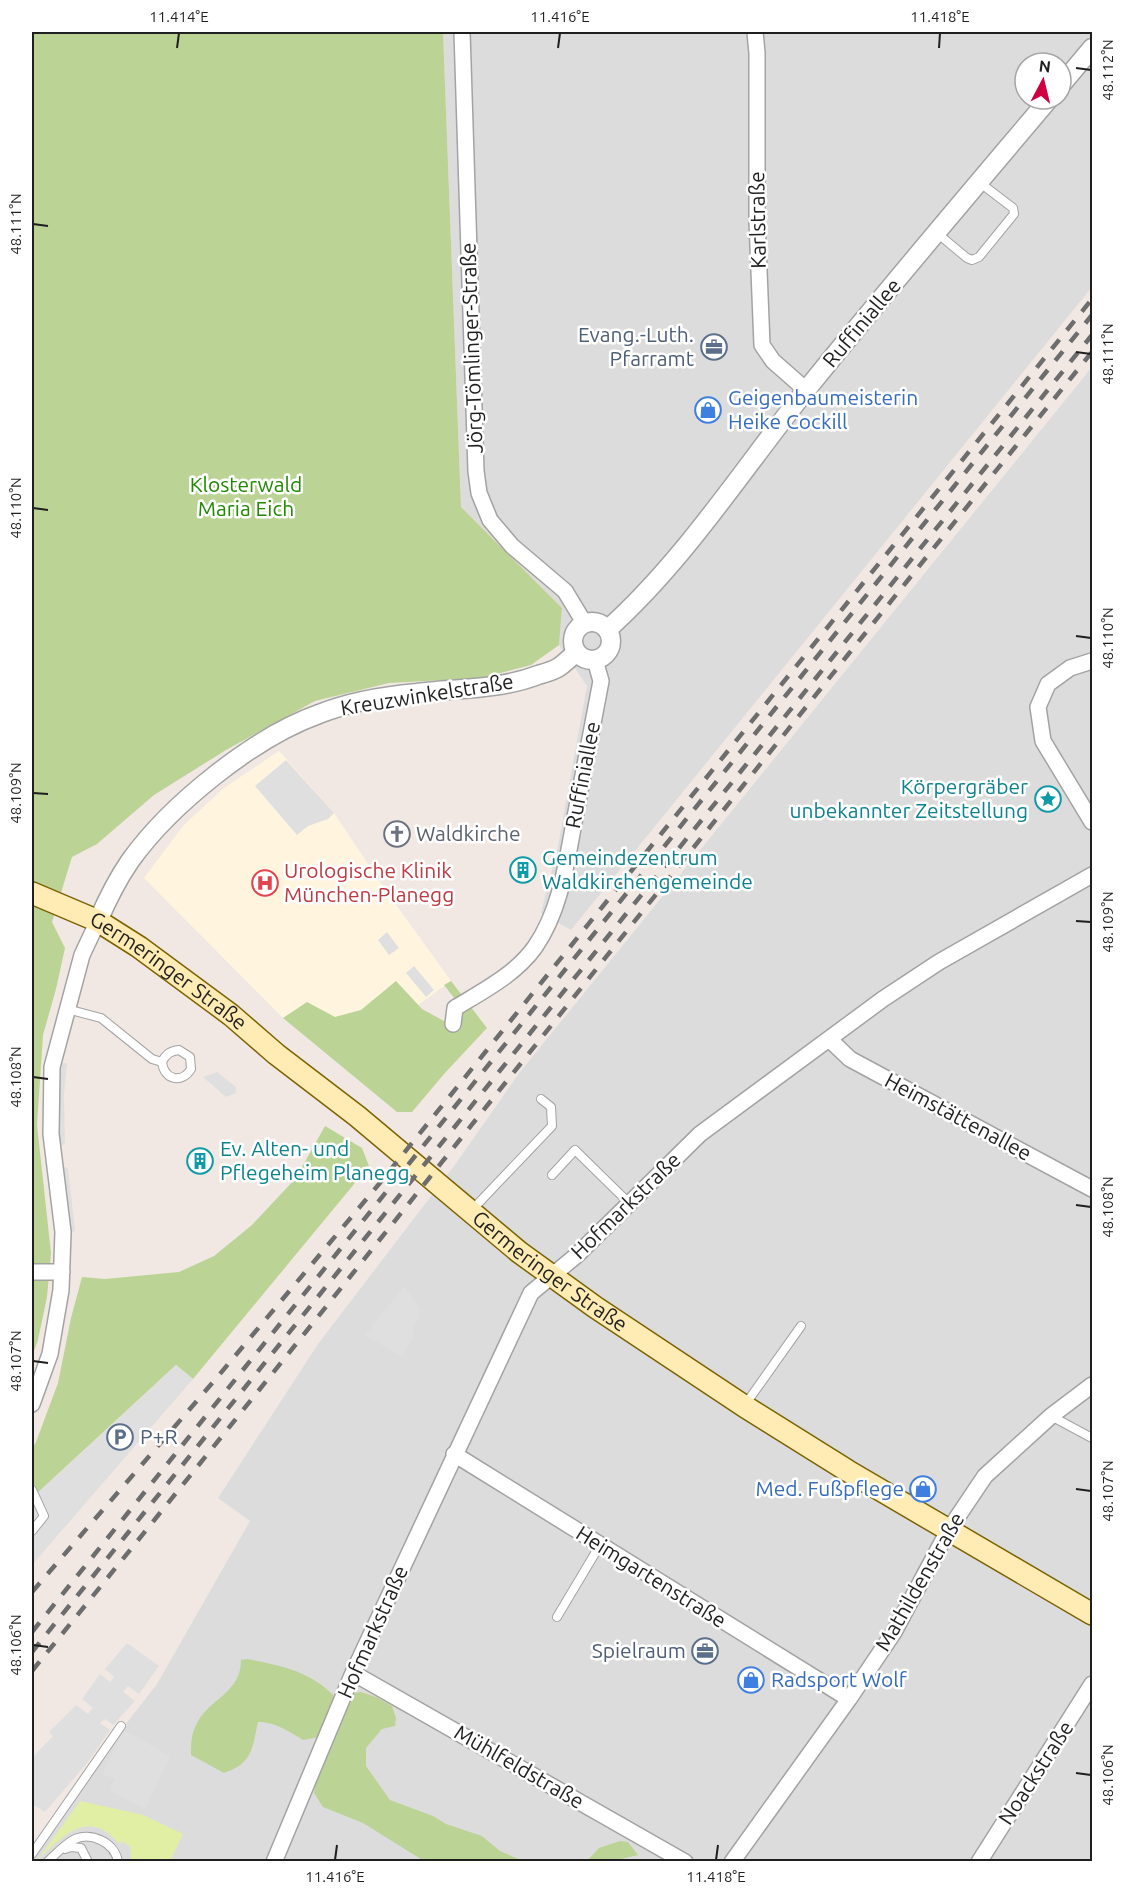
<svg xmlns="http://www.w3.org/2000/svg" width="1124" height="1893" viewBox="0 0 1124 1893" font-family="Ubuntu,sans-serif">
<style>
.residential{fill:#dddcdc;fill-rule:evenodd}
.education{fill:#fff5df}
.grass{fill:#e1efa5}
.forest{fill:#bbd495}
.parking{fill:#dfdfdf}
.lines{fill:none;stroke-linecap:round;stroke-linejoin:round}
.service-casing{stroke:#a3a3a3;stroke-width:10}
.minor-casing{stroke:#a3a3a3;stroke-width:18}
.tertiary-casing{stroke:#a3a3a3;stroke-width:21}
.secondary-casing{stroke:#7c6200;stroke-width:24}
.service{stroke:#fff;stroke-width:8}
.minor{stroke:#fff;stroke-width:15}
.tertiary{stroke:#fff;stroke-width:18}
.secondary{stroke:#ffebb4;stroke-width:21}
.rail{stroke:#6d6d6d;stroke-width:4.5;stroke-dasharray:12 12;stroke-linecap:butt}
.ticks{fill:none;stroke:#1f1f1f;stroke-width:2}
.labels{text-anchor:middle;stroke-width:5;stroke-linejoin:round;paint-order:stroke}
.street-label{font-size:21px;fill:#1f1f1f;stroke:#fff}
.service-label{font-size:21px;fill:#4e5e75;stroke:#fff;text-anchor:end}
.shop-label{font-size:21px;fill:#366cbe;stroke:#fff;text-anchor:start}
.park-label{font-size:21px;fill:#208901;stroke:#fff}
.culture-label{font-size:21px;fill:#0d838f;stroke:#fff;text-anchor:start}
.worship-label{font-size:21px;fill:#5b616d;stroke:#fff;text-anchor:start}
.health-label{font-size:21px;fill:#be3a42;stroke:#fff;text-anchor:start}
.neatline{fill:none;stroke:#1f1f1f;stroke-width:2}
.ticks-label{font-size:15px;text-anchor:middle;fill:#1f1f1f}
</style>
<rect width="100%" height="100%" fill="#f1e8e4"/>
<path class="residential" d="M443,32H1092V287L571,930L541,913L558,846L587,686L559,645L562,608L461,507ZM1025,63H1061V99H1025Z
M1092,367V1861L32,1862L122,1729L157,1684L250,1521L218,1498L318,1344L454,1166L520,1072Z"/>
<path class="education" d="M279,751L334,813L384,888L451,981L418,1005L396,981L361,1010L335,1017L307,1002L283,1018L144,878L183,826L224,788Z"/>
<path class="grass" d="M80,1801L143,1815L183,1834L170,1861H138V1860L131,1859L130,1847L124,1842L118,1843C87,1806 60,1839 37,1861Z"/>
<path class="forest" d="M32,32H443L461,507L562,608L559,645L531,665L482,678L389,683L315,701L226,750L154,795L97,844L72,857L52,922L65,948L56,989L43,1035L37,1125L51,1253L47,1297L38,1340L32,1356Z
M396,981L422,1009L444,1021L459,1016L455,999L444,985L451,981L487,1028L444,1074L412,1112H397L283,1018L307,1002L335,1017L361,1010Z
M325,1126L362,1148L369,1166L193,1379L176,1365L32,1498V1449L36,1442L58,1383L71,1318L82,1277L105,1279L179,1272L214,1256L252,1225L296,1178Z
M247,1659C278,1665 310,1671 333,1695V1702L319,1737L303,1740C290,1732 274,1721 258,1722C252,1749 253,1763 224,1773L191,1755C191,1744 191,1734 197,1723C210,1698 241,1693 241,1660Z
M361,1692L376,1697L392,1706L396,1718L395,1726L382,1729L366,1748V1766L390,1800L433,1816L446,1824L482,1836L500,1851L523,1861H424L363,1823L323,1807L314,1793L315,1786L339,1716L353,1693Z
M620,1841L628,1842L638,1855L613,1861H587L599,1848Z"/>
<path class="parking" d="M286,760L334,813L328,819L308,826L297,835L255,786Z
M387,932L399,948L389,955L378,940Z
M414,966L434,990L426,997L406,973Z
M61,1063H67L64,1095L65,1143L60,1147L59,1111Z
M217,1072L236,1087V1093L226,1097L203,1077Z
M62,1165L68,1169L75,1230L71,1234Z
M404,1286L420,1309L417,1315L419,1317L412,1331L415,1333L402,1357L365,1335Z
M176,1365L193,1379L32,1565V1498Z
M127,1643L159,1666L139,1694L128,1686L123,1692L135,1701L113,1725L105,1719L100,1723L110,1730L88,1762L45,1812L32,1804V1758L53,1736L49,1732L76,1705L88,1714L93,1708L82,1699L100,1674L110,1682L114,1677L105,1669Z
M123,1730L135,1736L116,1776L136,1736L170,1757L145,1809L109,1790L115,1779L102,1774Z"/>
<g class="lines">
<g class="service-casing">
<path id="service" d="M937,233L967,258L972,260L979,257L1014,214L1013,208L979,182
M67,1009L101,1018L152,1059L162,1062C164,1080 182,1084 191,1069L190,1057L179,1050C170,1051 166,1054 162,1062
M552,1175L575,1150L629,1203
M471,1211L552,1126L551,1107L541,1099
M745,1405L801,1326
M1051,1416L1092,1438
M32,1490L44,1516L32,1531
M557,1617L600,1545
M65,1849L71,1847L81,1848L88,1862
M32,1854L121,1726
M47,1862C55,1855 64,1845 73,1840C90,1831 115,1842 118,1862"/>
</g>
<g class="minor-casing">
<path id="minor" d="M462,32L476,471L479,493L490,520L512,546L565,591L585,624
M755,32L757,53V221L762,345L773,361L806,390
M1092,661L1070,668L1048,684L1038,707L1043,741L1092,822
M453,1024L455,1008C483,991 516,974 535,947C562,908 567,858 576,812C584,768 593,725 601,681L595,660
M829,1039L850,1059L1092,1189
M32,1272H62
M32,1404L50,1354L61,1290L63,1232L51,1134L52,1067L82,955L98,921
M454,1454L849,1699
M353,1673L685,1862
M274,1862L353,1673L531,1293L577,1255L700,1134L883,999L939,962L1092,875
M732,1862L849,1699L894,1632L948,1531L985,1476L1051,1416L1092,1385
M979,1862L1092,1684"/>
</g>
<g class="tertiary-casing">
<path id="tertiary" d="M1061,85L1092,48
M573 641a19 19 0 1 1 38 0a19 19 0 1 1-38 0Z
M607,630C685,560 742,470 807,389C886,291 968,195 1049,99
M98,921C107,900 117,880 130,861C170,805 254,737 319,714C349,702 384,696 417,693C458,688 499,690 538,675C545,673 553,671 559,667C565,663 571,657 576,652"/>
</g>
<g class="secondary-casing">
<g id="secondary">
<path id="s1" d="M32,893L98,921L139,947L231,1015L276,1054L357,1116L519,1252L595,1307L744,1406L848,1471L1092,1614"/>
</g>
</g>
<use href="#service" class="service"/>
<use href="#minor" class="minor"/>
<use href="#tertiary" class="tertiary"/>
<use href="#secondary" class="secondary"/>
<path class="rail" d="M32,1592L214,1381L379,1184L1092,299
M32,1632L1092,315
M32,1652L1092,335
M32,1671C388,1233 737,790 1092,352"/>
</g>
<path class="ticks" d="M177,48L179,33M558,48L560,33M939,48L940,33M1076,68L1091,70M33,224L48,226M1076,352L1091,354M33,508L48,510M1076,636L1091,638M33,793L48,794M1076,921L1091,922M33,1077L48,1079M1076,1205L1091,1207M33,1361L48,1363M1076,1489L1091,1491M33,1645L48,1647M1076,1773L1091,1775M335,1860L337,1845M716,1860L718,1845"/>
<defs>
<g id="office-ring" transform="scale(1.35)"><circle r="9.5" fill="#fff" stroke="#5c6f8a" stroke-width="1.5"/><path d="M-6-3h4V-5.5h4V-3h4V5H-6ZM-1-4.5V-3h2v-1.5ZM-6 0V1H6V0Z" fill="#5c6f8a"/></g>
<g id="shop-ring" transform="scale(1.35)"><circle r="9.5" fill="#fff" stroke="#3f7fe0" stroke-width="1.5"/><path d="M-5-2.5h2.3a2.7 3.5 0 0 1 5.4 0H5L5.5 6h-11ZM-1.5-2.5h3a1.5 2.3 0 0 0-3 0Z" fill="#3f7fe0"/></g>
<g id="sight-ring" transform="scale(1.35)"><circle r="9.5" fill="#fff" stroke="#0f9aa8" stroke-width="1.5"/><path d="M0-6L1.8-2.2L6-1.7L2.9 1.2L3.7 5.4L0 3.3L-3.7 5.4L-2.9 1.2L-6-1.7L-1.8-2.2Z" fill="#0f9aa8"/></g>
<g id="church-ring" transform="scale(1.35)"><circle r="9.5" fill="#fff" stroke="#6b7280" stroke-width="1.5"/><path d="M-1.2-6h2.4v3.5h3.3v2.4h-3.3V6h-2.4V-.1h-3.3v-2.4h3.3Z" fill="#6b7280"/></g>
<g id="building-ring" transform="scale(1.35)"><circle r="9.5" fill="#fff" stroke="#0f9aa8" stroke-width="1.5"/><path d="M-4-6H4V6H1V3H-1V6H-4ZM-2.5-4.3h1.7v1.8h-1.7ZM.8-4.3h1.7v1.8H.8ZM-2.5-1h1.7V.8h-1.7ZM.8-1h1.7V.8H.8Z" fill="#0f9aa8"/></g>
<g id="hospital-ring" transform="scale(1.35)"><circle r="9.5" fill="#fff" stroke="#e0444e" stroke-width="1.5"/><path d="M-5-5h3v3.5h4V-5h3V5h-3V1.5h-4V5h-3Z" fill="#e0444e"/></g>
<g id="parking-ring" transform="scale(1.35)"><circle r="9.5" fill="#fff" stroke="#5c6f8a" stroke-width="1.5"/><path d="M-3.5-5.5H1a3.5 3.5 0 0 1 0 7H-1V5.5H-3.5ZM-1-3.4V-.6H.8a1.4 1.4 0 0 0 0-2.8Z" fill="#5c6f8a"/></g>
</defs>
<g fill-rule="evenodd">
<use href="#office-ring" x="714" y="347"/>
<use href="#shop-ring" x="708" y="410"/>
<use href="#sight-ring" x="1048" y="799"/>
<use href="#church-ring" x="397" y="834"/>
<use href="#building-ring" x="523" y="870"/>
<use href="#hospital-ring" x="265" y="883"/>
<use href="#building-ring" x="200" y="1161"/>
<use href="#parking-ring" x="120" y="1437"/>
<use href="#shop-ring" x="923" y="1489"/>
<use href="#office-ring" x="705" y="1651"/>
<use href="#shop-ring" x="751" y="1680"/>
</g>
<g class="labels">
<g class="street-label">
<text transform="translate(758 220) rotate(-91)" y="7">Karlstraße</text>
<text transform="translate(862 323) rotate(-50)" y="7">Ruffiniallee</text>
<text transform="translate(472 348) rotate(-92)" y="7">Jörg-Tömlinger-Straße</text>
<text transform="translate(427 695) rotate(-9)" y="7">Kreuzwinkelstraße</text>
<text transform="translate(583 775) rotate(-79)" y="7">Ruffiniallee</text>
<text dy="7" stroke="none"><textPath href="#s1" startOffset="158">Germeringer Straße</textPath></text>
<text transform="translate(958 1117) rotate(28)" y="7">Heimstättenallee</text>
<text transform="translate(626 1206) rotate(-44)" y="7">Hofmarkstraße</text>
<text dy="7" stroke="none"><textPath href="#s1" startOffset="644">Germeringer Straße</textPath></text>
<text transform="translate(651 1577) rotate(32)" y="7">Heimgartenstraße</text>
<text transform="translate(920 1582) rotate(-60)" y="7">Mathildenstraße</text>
<text transform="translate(373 1632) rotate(-66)" y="7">Hofmarkstraße</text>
<text transform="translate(519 1767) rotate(30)" y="7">Mühlfeldstraße</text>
<text transform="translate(1036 1773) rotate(-57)" y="7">Noackstraße</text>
</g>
<g class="service-label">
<text x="694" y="342">Evang.-Luth.<tspan x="694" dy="24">Pfarramt</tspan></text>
<text x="140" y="1444" text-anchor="start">P+R</text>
<text x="686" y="1658">Spielraum</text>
</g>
<g class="shop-label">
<text x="728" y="405">Geigenbaumeisterin<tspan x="728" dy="24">Heike Cockill</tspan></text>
<text x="904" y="1496" text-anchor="end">Med. Fußpflege</text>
<text x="771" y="1687">Radsport Wolf</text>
</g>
<g class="park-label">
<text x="246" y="492">Klosterwald<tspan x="246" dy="24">Maria Eich</tspan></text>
</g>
<g class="culture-label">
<text x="1028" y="794" text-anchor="end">Körpergräber<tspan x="1028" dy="24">unbekannter Zeitstellung</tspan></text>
<text x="542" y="865">Gemeindezentrum<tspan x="542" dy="24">Waldkirchengemeinde</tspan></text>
<text x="220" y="1156">Ev. Alten- und<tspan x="220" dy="24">Pflegeheim Planegg</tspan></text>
</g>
<g class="worship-label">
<text x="416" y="841">Waldkirche</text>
</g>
<g class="health-label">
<text x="284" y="878">Urologische Klinik<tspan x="284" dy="24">München-Planegg</tspan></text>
</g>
</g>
<rect width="1124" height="1893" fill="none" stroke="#ffffff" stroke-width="66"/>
<g transform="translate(1043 81) rotate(7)"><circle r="28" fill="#ffffff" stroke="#a5a5a5" stroke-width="1.5"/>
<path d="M0-4.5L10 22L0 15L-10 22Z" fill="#ce0041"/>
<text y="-9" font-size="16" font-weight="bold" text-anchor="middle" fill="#1f1f1f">N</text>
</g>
<rect x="33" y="33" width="1058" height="1827" class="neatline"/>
<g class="ticks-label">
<text x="179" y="22">11.414°E</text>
<text x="560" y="22">11.416°E</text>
<text x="940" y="22">11.418°E</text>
<text transform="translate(1108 70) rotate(-90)" y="5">48.112°N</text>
<text transform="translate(16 224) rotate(-90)" y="5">48.111°N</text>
<text transform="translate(1108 354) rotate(-90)" y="5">48.111°N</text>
<text transform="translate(16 508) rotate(-90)" y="5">48.110°N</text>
<text transform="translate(1108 638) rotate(-90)" y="5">48.110°N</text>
<text transform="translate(16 793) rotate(-90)" y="5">48.109°N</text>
<text transform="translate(1108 922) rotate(-90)" y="5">48.109°N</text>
<text transform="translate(16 1077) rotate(-90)" y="5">48.108°N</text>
<text transform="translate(1108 1207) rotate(-90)" y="5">48.108°N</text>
<text transform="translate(16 1361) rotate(-90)" y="5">48.107°N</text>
<text transform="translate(1108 1491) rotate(-90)" y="5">48.107°N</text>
<text transform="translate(16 1645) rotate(-90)" y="5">48.106°N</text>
<text transform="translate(1108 1775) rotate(-90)" y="5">48.106°N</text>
<text x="335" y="1882">11.416°E</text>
<text x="716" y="1882">11.418°E</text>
</g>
</svg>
